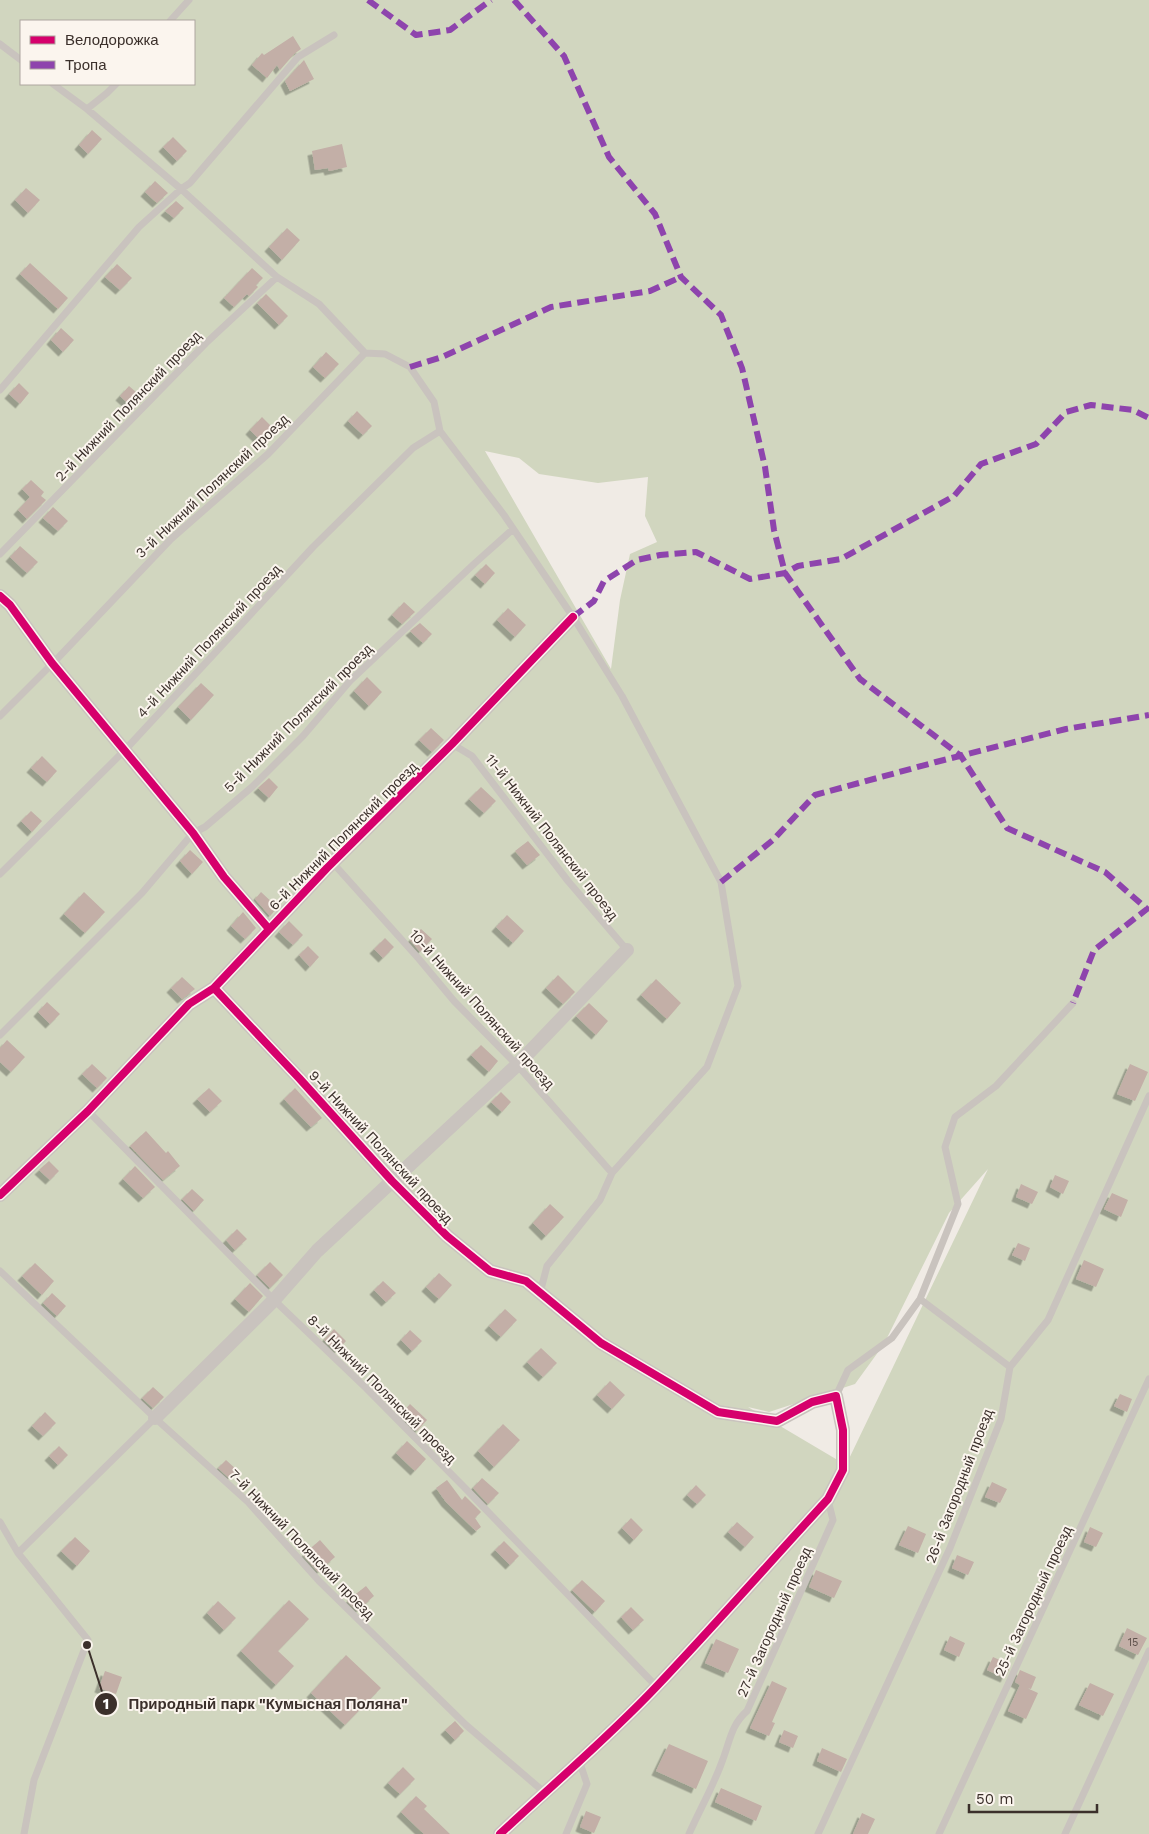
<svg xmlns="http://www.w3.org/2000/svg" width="1149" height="1834" viewBox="0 0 1149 1834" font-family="'Work Sans',sans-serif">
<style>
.green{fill:#d1d6bf;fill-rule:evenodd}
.building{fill:#c3afa7;filter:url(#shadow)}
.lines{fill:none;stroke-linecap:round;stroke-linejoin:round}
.lane{stroke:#c9c3be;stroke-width:7}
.street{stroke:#c9c3be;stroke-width:14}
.quiet{stroke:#8e44ad;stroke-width:6;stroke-dasharray:12 6;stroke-linecap:butt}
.cycleway-casing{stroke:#fbf5ee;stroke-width:11}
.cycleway{stroke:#d6006c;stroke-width:8}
.labels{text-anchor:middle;stroke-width:4;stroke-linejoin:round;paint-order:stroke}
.number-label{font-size:11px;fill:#5d504a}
.street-label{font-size:14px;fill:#3b302b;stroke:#fbf5ee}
.leader{fill:none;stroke:#3b302b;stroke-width:2}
.callout-dot{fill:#3b302b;stroke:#fbf5ee;stroke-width:2}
.mark-label{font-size:15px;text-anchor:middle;font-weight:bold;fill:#fff}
.callout-label{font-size:15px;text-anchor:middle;font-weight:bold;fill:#3b302b;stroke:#fbf5ee;stroke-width:4;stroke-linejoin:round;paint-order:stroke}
</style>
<defs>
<filter id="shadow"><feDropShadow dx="-4.5" dy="4.5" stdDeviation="0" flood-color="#0004"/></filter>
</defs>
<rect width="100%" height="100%" fill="#f0ebe5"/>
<path class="green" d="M0,0H1149V1834H0ZM21,21H194V84H21ZM485,451L519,458L539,474L598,483L648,477L645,516L657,542L630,554L620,600L611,669ZM988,1169L846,1465L748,1407L769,1412L855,1384L884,1344L949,1213Z"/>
<path class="building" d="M293,36L301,49L294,54L280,70L277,65L267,78L252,65L262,53L264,55Z
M304,60L314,79L290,91L285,81Z
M92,130L102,139L88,154L79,145Z
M173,137L187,151L177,161L163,147Z
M342,144L347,167L329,171L328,168L315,170L312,151Z
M155,181L168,193L157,203L145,192Z
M26,188L40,200L28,213L15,200Z
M176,201L184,208L174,218L165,211Z
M287,228L300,240L282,260L269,247Z
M30,263L68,298L58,309L20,274Z
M117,264L132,278L120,290L105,277Z
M252,268L263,278L256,285L258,287L249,296L247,294L234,307L224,298Z
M266,294L288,316L279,325L257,303Z
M61,328L74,340L63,352L51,340Z
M326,352L339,364L325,378L313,367Z
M19,383L29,393L20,404L9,394Z
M129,386L144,399L134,409L120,396Z
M357,411L372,426L363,435L348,421Z
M262,417L275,430L263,443L250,430Z
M31,480L44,492L41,496L46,500L27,519L18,510L30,497L22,489Z
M53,507L68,521L58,531L43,518Z
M20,546L38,562L27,573L10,557Z
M486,564L495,573L485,584L475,575Z
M404,602L415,612L402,624L392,615Z
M508,608L526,625L515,637L497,620Z
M420,623L432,634L423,643L410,631Z
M367,677L382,692L369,706L354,691Z
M201,683L214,695L191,720L178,707Z
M431,728L444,740L432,752L419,740Z
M42,756L57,771L47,782L31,768Z
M269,778L278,787L269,798L258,788Z
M481,787L496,801L484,813L469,799Z
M31,811L42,821L32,832L21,821Z
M528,841L540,855L527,865L515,851Z
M190,850L203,862L192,874L180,861Z
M84,892L105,912L85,933L64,914Z
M261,892L276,906L277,908L270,916L255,899Z
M243,912L256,928L245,939L231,926Z
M507,915L524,931L513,943L496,927Z
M289,921L303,935L293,945L279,932Z
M421,929L432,939L420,952L410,940Z
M385,938L394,947L383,958L374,949Z
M308,946L319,957L310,967L299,955Z
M558,975L575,992L563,1004L546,988Z
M182,977L195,989L182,999L171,988Z
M656,979L681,1003L667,1019L641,995Z
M47,1002L60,1014L50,1024L38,1012Z
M589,1003L608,1021L596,1035L576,1016Z
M7,1040L25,1057L11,1072L0,1062V1048Z
M481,1045L498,1061L489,1072L471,1055Z
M92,1064L107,1078L97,1088L82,1074Z
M1130,1064L1148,1072L1135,1101L1117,1094Z
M209,1088L222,1101L210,1112L197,1099Z
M295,1088L322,1118L311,1127L284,1099Z
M501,1092L511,1102L502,1112L491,1102Z
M146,1131L166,1153L168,1151L180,1166L163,1180L130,1146Z
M49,1161L59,1171L50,1180L39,1170Z
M135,1166L155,1187L143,1198L123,1179Z
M1055,1175L1069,1181L1063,1194L1050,1187Z
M1021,1184L1038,1192L1032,1204L1016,1197Z
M192,1189L204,1200L194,1211L182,1199Z
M1112,1193L1128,1200L1121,1217L1104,1209Z
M550,1204L564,1217L546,1236L533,1223Z
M237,1229L247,1239L235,1250L226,1240Z
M1018,1243L1030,1248L1025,1261L1012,1255Z
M1084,1260L1104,1269L1096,1287L1076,1279Z
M270,1262L283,1275L270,1288L257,1275Z
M35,1263L54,1281L42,1295L22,1276Z
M439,1273L452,1285L439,1299L426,1287Z
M383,1281L396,1293L386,1302L374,1290Z
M250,1283L263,1296L249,1312L235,1299Z
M52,1293L66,1306L57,1316L43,1303Z
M505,1309L517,1320L501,1337L489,1326Z
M334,1329L346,1341L336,1352L324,1340Z
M410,1330L422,1341L412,1351L401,1340Z
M541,1348L557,1363L543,1377L527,1362Z
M610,1381L625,1395L612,1409L597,1395Z
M153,1387L164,1397L153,1408L142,1398Z
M1120,1394L1132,1399L1127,1412L1114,1406Z
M410,1404L427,1420L417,1431L400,1415Z
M45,1412L56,1423L43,1436L32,1426Z
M503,1424L520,1440L494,1467L478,1451Z
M407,1441L426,1459L415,1471L396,1453Z
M59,1446L68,1455L58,1465L49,1456Z
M226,1460L237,1470L229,1478L218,1468Z
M482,1478L499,1493L488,1504L473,1488Z
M447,1480L462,1500L465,1496L481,1512L475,1518L481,1527L476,1531L446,1502L436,1488Z
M992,1482L1007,1489L1000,1503L985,1497Z
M696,1485L706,1495L697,1504L687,1495Z
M631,1518L643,1530L634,1540L622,1528Z
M737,1522L754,1537L745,1547L728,1532Z
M908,1526L926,1534L918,1553L899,1545Z
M1090,1527L1103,1533L1096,1547L1084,1542Z
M75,1537L90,1551L77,1566L61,1551Z
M320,1540L335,1557L318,1572L303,1555Z
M504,1541L519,1556L510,1565L495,1550Z
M957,1555L974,1562L968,1575L952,1568Z
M816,1570L842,1581L834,1598L809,1587Z
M582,1580L605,1601L595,1612L572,1590Z
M366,1586L374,1596L357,1611L347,1601Z
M289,1600L309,1619L278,1651L294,1666L276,1685L241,1651Z
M218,1601L236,1618L224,1630L207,1613Z
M631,1607L644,1620L633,1630L621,1617Z
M1127,1628L1147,1638L1138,1655L1119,1646Z
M950,1636L965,1643L959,1657L944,1650Z
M716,1639L739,1649L728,1673L705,1663Z
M346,1655L381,1688L345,1725L311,1693Z
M993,1657L1011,1665L1005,1678L987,1670Z
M1020,1670L1036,1677L1031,1689L1027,1688L1038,1693L1026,1719L1008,1711L1020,1685L1015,1682Z
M105,1671L122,1677L116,1694L99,1688Z
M772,1681L787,1688L772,1722L775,1723L769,1736L750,1728Z
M1090,1683L1114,1694L1103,1716L1079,1705Z
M455,1721L464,1731L455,1740L445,1730Z
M784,1730L798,1736L793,1748L779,1742Z
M669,1744L708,1761L696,1789L656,1771Z
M822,1748L847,1759L841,1772L817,1761Z
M403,1767L415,1779L400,1794L388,1783Z
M721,1788L762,1806L756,1821L715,1802Z
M416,1796L427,1806L424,1809L450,1834H424L401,1812Z
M586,1811L601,1817L594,1833L580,1827Z
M862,1813L875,1819L868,1834H853Z"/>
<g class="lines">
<path class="lane" d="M170,21L189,0
M0,44L21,60
M53,84L87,109L181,189L277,277L319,304L365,353
M87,109L107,93L116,84
M0,390L139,227L181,189L190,183L298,57L334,35
M0,554L206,343L277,277
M0,716L56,660L171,539L268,454L365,353L385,354L410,367L434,402L440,431L504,515L573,617L622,696L721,882L738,986L707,1067L612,1173L600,1200L547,1266L540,1293
M452,744L472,756L568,881L627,950
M332,862L419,959L454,1001L517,1065L612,1173
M0,874L125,750L313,547L413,448L440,431
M0,1035L142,893L193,833L205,827L252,787L303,736L350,681L475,563L513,529
M88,1111L274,1300L366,1388L465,1488L657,1687
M0,1271L155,1418L248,1502L319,1581L466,1725L544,1792
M920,1299L1010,1367
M836,1396L848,1370L892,1338L920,1299L958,1204L945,1147L955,1117L996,1086L1073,1003
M0,1522L18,1553
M24,1834L34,1780L88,1640L18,1553L155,1418
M566,1834L587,1784L580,1763
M689,1834C700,1809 714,1785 723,1759C730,1741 731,1725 747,1711L833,1520L828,1500
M818,1834L950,1548L1001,1419L1010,1367L1048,1320L1149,1096
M939,1834L1149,1379
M1065,1834L1149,1651"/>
<path class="street" d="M0,596L10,605L52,663L193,833L224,877L269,929
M214,988L299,1078L392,1181L447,1236L490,1271L526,1281L601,1343L718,1412L777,1421L812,1402L836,1396L843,1430V1470L828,1499C771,1561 715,1625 657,1686C608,1738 552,1785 500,1834
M0,1195L88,1111L189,1004L214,988L327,868L452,744L573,617
M155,1418L274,1300L317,1251L517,1065L627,950"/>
<path class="quiet" d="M368,0L416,35L450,30L491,0
M514,0L564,56L609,157L655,214L681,277L721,315L742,368L765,467L774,530L785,573L860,679L961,756L1007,828L1105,872L1147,909L1094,950L1073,1003
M410,367L442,357L551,307L650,291L681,277
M573,617L594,601L604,581L637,560L660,555L696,552L750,579L785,573L798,566L841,559L954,496L981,464L1036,444L1066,412L1091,405L1133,410L1149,418
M721,882L773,840L815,795L936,762L1066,729L1149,715"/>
<g class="cycleway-casing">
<path id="cycleway" d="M0,596L10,605L52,663L193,833L224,877L269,929
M214,988L299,1078L392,1181L447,1236L490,1271L526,1281L601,1343L718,1412L777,1421L812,1402L836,1396L843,1430V1470L828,1499C771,1561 715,1625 657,1686C608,1738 552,1785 500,1834
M0,1195L88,1111L189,1004L214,988L327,868L452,744L573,617"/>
</g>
<use href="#cycleway" class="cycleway"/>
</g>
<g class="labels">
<g class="number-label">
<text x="1133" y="1646">15</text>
</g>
<g class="street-label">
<text transform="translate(128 406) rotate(-46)" y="5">2-й Нижний Полянский проезд</text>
<text transform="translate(212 486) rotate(-43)" y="5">3-й Нижний Полянский проезд</text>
<text transform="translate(209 641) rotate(-47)" y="5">4-й Нижний Полянский проезд</text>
<text transform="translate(298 718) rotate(-45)" y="5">5-й Нижний Полянский проезд</text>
<text transform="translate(343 836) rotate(-45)" y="5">6-й Нижний Полянский проезд</text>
<text transform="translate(552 837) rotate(52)" y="5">11-й Нижний Полянский проезд</text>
<text transform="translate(482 1009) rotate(48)" y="5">10-й Нижний Полянский проезд</text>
<text transform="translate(381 1147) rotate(47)" y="5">9-й Нижний Полянский проезд</text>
<text transform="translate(382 1389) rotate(45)" y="5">8-й Нижний Полянский проезд</text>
<text transform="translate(959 1486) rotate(-69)" y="5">26-й Загородный проезд</text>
<text transform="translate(302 1544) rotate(46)" y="5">7-й Нижний Полянский проезд</text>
<text transform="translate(1033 1601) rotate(-65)" y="5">25-й Загородный проезд</text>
<text transform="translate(774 1622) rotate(-66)" y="5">27-й Загородный проезд</text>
</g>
</g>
<path class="leader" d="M87 1645L106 1704"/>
<g class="callout-dot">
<circle cx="87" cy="1645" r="5"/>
<circle cx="106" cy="1704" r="12"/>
</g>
<g class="mark-label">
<text x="106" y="1709">1</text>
</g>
<g class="callout-label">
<text x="268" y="1709">Природный парк "Кумысная Поляна"</text>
</g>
<rect x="20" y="20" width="175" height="65" fill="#fbf5ee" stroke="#aea6a0"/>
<rect x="30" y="36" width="25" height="8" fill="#d6006c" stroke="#aea6a0"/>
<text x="65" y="45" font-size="15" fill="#3b302b">Велодорожка</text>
<rect x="30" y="61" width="25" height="8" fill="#8e44ad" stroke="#aea6a0"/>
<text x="65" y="70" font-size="15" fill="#3b302b">Тропа</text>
<path d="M969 1804v8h128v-8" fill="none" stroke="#3b302b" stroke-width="2.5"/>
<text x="976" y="1804" font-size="15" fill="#3b302b" stroke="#fbf5ee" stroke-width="4" paint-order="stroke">50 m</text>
</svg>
